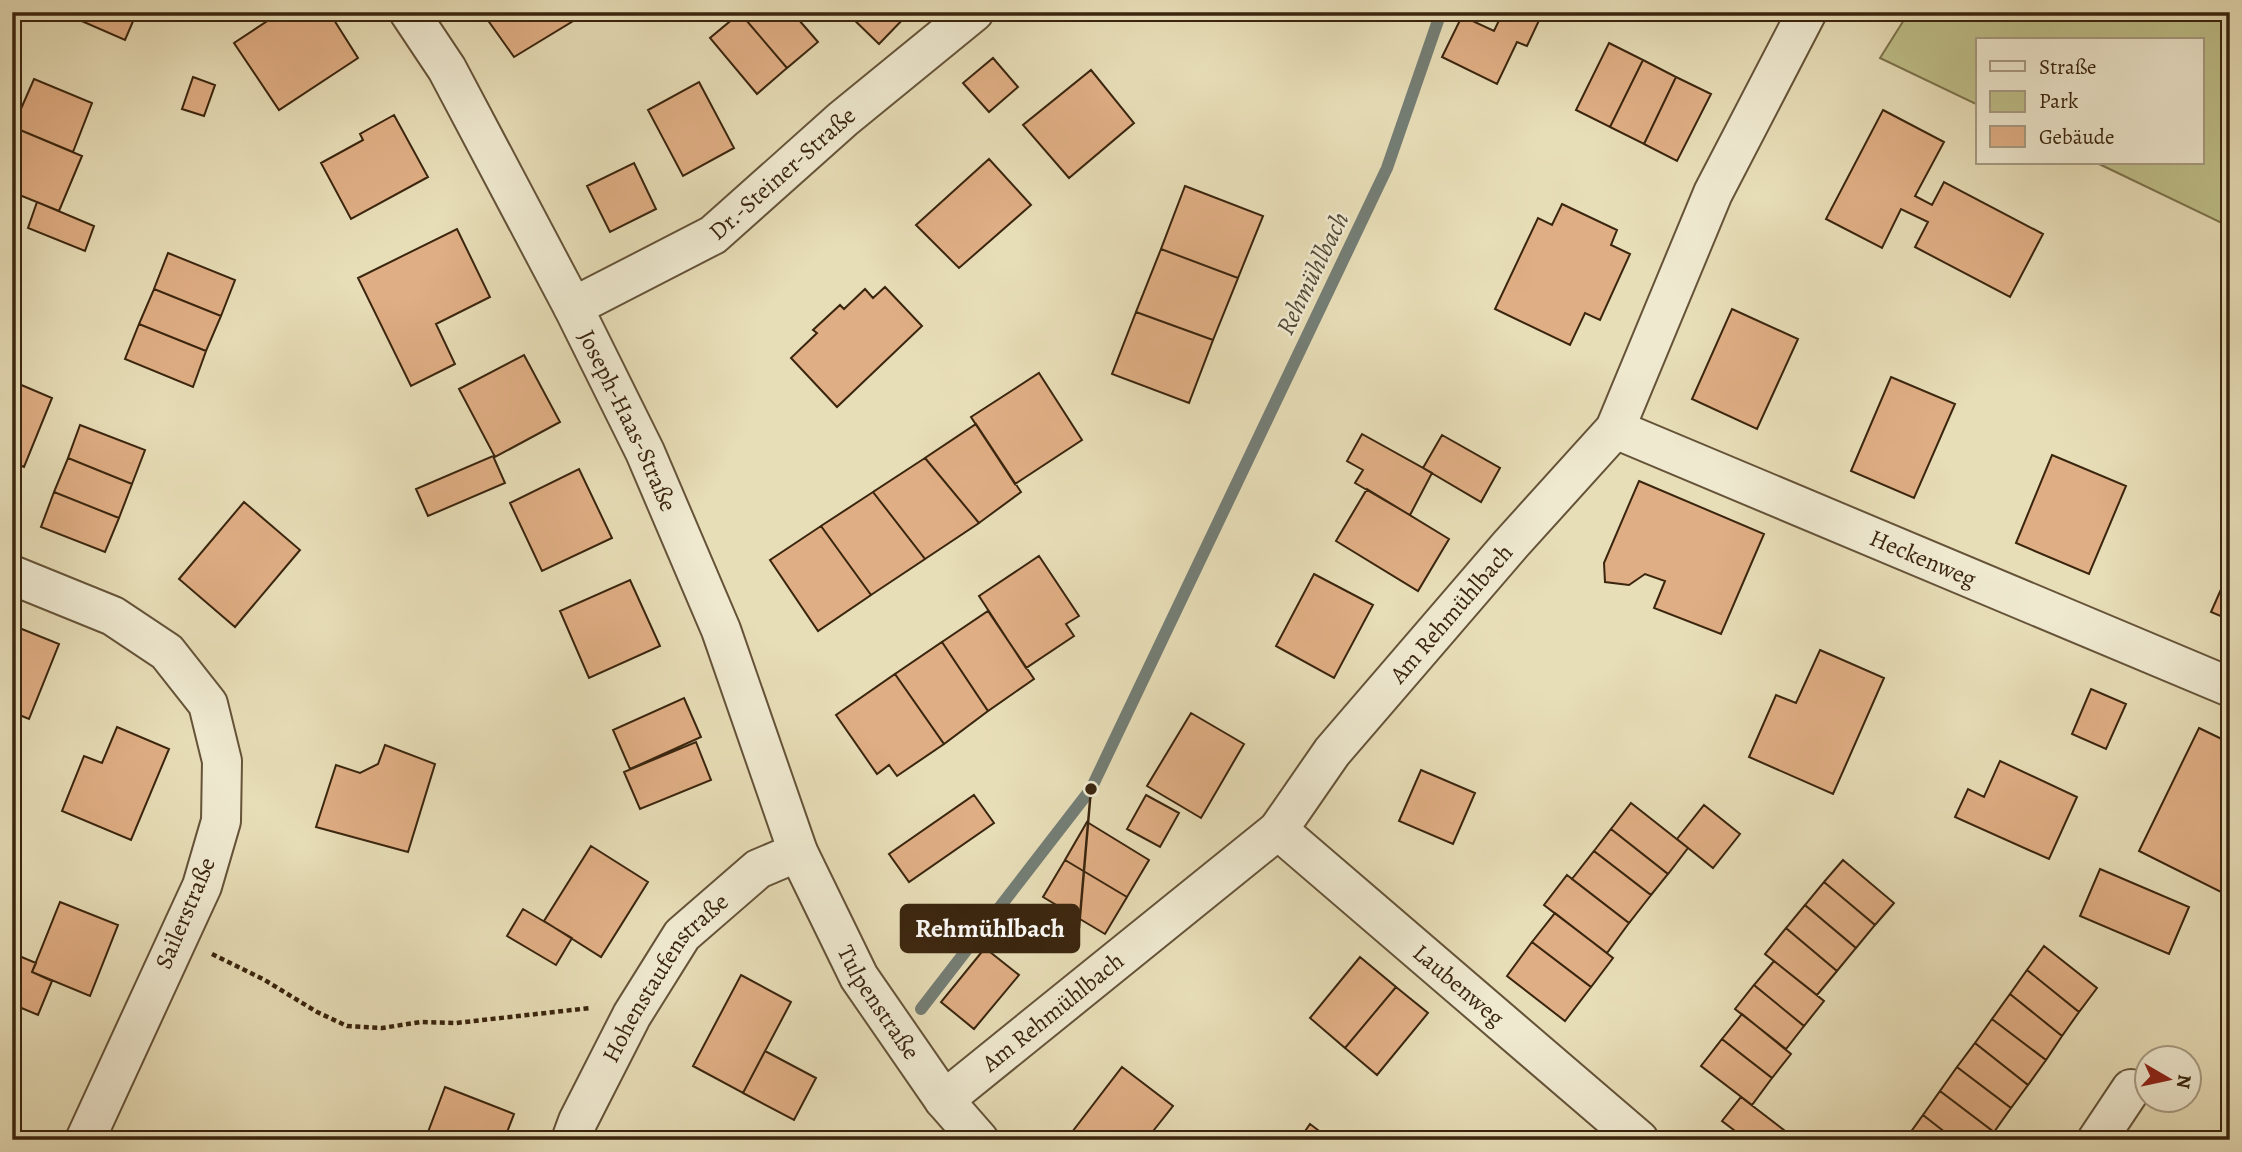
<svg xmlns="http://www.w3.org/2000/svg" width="2242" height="1152" viewBox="0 0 2242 1152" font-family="Alegreya,serif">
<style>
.green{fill:#bebf89;stroke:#7c724c;stroke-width:2}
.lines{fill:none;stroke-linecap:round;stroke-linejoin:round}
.stream{stroke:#747e75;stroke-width:12}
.building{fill:#e0ae84;stroke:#3a250e;stroke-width:2}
.minor-casing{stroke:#655338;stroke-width:42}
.path{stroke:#3a250e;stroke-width:4.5;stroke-dasharray:5 3.5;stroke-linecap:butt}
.minor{stroke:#efe9d0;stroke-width:38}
.labels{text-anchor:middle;stroke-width:5;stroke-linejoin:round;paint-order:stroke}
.street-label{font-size:24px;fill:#3a250e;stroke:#efe9d0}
.water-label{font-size:26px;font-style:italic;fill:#524a39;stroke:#efe9d0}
.leader{fill:none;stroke:#3a250e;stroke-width:2.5}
.callout-dot{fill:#3a250e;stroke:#efe9d0;stroke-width:2.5}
.callout{fill:#3a250e;stroke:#3a250e;stroke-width:2.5}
.callout-label{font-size:26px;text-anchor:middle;font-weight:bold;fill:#fff}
</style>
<rect width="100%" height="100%" fill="#e7ddb7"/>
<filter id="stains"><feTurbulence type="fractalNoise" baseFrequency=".00286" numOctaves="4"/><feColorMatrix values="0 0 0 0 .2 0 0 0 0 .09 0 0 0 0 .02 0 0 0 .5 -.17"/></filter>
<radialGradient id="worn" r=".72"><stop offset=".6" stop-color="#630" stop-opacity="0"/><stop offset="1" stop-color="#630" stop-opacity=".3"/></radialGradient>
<path class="green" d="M1909,12H2230V227L2097,163H2202V40H1978V105L1880,58Z"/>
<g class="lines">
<path class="stream" d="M921,1009L1091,789L1387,168L1441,12"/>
</g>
<path class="building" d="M61,12H137L125,40Z
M281,12H329L358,58L279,110L234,43Z
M482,12H582L583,15L514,57Z
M792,12L818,42L787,68L740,13Z
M846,12H910L879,44Z
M1503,12H1543L1527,46L1517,42L1497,84L1442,57L1462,16L1494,31Z
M740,13L787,68L757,94L710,38Z
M1609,43L1643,60L1610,127L1576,110Z
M993,58L1018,87L989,112L963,83Z
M1643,60L1676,77L1644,144L1610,127Z
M1091,70L1134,123L1069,178L1023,125Z
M193,77L215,85L204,116L182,109Z
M1676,77L1711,94L1677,161L1644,144Z
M34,79L92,103L73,152L13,127Z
M699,82L734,148L683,176L648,110Z
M1883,110L1944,142L1915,196L1932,205L1944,182L2043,234L2010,297L1915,247L1928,222L1901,209L1882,248L1826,219Z
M394,115L428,177L351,219L321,163L363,140L360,134Z
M13,127L82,156L59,211L12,192Z
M989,159L1031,205L959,268L916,225Z
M634,163L656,209L610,232L587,186Z
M1185,186L1263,216L1238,278L1161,249Z
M37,202L94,226L85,251L28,228Z
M1562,204L1617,230L1611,245L1630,254L1600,320L1585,313L1570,345L1495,309L1538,218L1552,225Z
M457,229L490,297L436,324L455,364L411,386L358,278Z
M1161,249L1238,278L1213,340L1136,312Z
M168,253L235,280L221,316L154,289Z
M885,287L922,326L837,407L791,358L817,333L813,330L840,305L844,309L865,289L873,298Z
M154,289L221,316L206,351L139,324Z
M1732,309L1798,339L1757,429L1692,399Z
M1136,312L1213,340L1189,403L1112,374Z
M139,324L206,351L193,387L125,359Z
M524,355L560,422L495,457L459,389Z
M1039,373L1082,440L1015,484L971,417Z
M1891,377L1955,404L1914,498L1851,471Z
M12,381L52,398L24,467L12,462Z
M976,424L1021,492L979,523L925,458Z
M80,425L145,450L132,484L68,458Z
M1362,434L1432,473L1410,515L1355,483L1363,470L1347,461Z
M1442,435L1500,468L1481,502L1423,468Z
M2052,455L2126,486L2089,574L2016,543Z
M493,456L505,483L428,516L416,489Z
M68,458L132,484L119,518L54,492Z
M925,458L979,523L925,559L873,492Z
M579,469L612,538L542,571L510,503Z
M1639,481L1764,534L1721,634L1654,608L1665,581L1645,574L1629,585L1605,582L1604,563Z
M1367,489L1449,539L1418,591L1336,541Z
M54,492L119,518L105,552L41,527Z
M873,492L925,559L871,595L821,526Z
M244,502L300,550L235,627L179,579Z
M821,526L871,595L818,631L770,560Z
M1039,556L1079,616L1066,624L1074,636L1026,668L979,596Z
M2230,569V620L2211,612Z
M1314,574L1373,605L1334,678L1276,646Z
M630,580L660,646L589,678L560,611Z
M988,611L1034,679L988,711L942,642Z
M12,625L59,644L29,719L12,712Z
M942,642L988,711L944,744L895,674Z
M1820,650L1884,678L1833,794L1749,757L1776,695L1796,703Z
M895,674L944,744L897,776L889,765L877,774L836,715Z
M2091,689L2126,704L2106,749L2072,734Z
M684,698L701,737L630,769L613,730Z
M1191,713L1244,744L1201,818L1147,786Z
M117,727L169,749L131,840L62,811L84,756L102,763Z
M2199,728L2230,743V875L2221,892L2139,851Z
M696,742L711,780L640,809L624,772Z
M385,745L435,764L408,852L316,827L336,765L360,773L378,764Z
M2000,761L2077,797L2049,859L1955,817L1968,789L1984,797Z
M1421,770L1475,793L1453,844L1399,821Z
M974,795L994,823L909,882L889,854Z
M1146,795L1179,813L1160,847L1127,829Z
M1631,803L1688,848L1668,874L1611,829Z
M1704,805L1740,834L1713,868L1677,839Z
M1087,822L1149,860L1127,897L1065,860Z
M1611,829L1668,874L1651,895L1594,851Z
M591,846L648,882L601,957L544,921Z
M1594,851L1651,895L1629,923L1572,879Z
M1065,860L1127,897L1105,934L1043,897Z
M1843,860L1894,903L1875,925L1824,882Z
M2100,869L2189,907L2169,954L2080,916Z
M1567,875L1629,923L1607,953L1544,905Z
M1824,882L1875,925L1856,948L1805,905Z
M60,902L118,925L90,996L32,972Z
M1805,905L1856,948L1837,971L1786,928Z
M523,909L572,938L556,965L507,936Z
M1555,913L1613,958L1591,987L1532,942Z
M1786,928L1837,971L1817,995L1765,954Z
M1532,942L1591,987L1565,1021L1507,976Z
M2044,946L2097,988L2079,1012L2027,970Z
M985,948L1019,975L974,1029L941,1002Z
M12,953L36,963L32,972L52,981L38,1015L12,1004Z
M1360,957L1396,987L1345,1048L1310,1018Z
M1774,961L1824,1001L1804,1026L1754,985Z
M2027,970L2079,1012L2062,1036L2010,994Z
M741,975L791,1002L743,1093L693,1066Z
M1754,985L1804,1026L1786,1049L1735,1009Z
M1396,987L1428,1013L1377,1075L1345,1048Z
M2010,994L2062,1036L2046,1060L1992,1019Z
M1742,1014L1791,1054L1772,1078L1722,1039Z
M1992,1019L2046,1060L2028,1085L1975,1043Z
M1722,1039L1772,1078L1752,1105L1701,1066Z
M1975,1043L2028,1085L2011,1108L1957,1067Z
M765,1051L816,1078L794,1120L743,1093Z
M1122,1067L1173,1106L1146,1140H1074L1069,1136Z
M1957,1067L2011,1108L1994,1132L1940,1091Z
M445,1087L514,1114L504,1140H425Z
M1940,1091L1994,1132L1989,1140H1955L1923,1115Z
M1741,1097L1793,1137L1791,1140H1747L1722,1121Z
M1923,1115L1955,1140H1905Z
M1310,1124L1331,1140H1299Z"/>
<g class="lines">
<g class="minor-casing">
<g id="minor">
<path id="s1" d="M409,12L447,69L573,307L645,452L721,630L798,852L859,977L944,1100L979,1140"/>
<path id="s2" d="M573,307L713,235L843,119L974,12"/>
<path id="s3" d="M1615,429L2230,687"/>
<path d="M12,575L113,616L167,652L208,704L222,761L221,821L202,886L85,1140"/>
<path id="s4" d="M1278,830L1639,1140"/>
<path id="s5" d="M944,1100L1278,830L1332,752L1511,544L1615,429L1713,193L1807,12"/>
<path id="s6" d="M571,1140L578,1121L632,1015L682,935L758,869L798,852"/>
<path d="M2097,1140L2131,1089"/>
</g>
</g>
<path class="path" d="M212,954L263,979L317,1012L347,1026L382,1028L421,1022L456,1023L590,1008"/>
<use href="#minor" class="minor"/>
</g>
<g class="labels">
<g class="street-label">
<text dy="8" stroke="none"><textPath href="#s2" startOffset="250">Dr.-Steiner-Straße</textPath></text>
<text dy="8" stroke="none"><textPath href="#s1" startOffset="464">Joseph-Haas-Straße</textPath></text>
<text dy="8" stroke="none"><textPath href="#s3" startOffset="334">Heckenweg</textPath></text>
<text dy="8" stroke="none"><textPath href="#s5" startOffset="707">Am Rehmühlbach</textPath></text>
<text transform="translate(185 913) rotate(-67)" y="8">Sailerstraße</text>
<text dy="8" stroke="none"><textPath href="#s6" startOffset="189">Hohenstaufenstraße</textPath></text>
<text dy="8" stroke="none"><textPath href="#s4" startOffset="238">Laubenweg</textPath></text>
<text dy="8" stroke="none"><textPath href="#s1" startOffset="1099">Tulpenstraße</textPath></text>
<text dy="8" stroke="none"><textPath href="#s5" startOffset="140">Am Rehmühlbach</textPath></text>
</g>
<g class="water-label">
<text transform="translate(1312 273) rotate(-64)" y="9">Rehmühlbach</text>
</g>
</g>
<path class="leader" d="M1091 789L1079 928"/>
<circle class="callout-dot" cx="1091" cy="789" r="7"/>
<rect class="callout" x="901" y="905" width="178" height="47" rx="7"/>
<g class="callout-label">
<text x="990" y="937">Rehmühlbach</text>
</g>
<rect width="2242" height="1152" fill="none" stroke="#e7ddb7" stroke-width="42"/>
<rect x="14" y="14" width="2214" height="1124" fill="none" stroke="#3a250e" stroke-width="3.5"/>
<rect x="21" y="21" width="2200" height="1110" fill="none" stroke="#3a250e" stroke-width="2"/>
<rect x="1976" y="38" width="228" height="126" fill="#efe9d0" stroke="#a79b82" stroke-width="2"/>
<rect x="1990" y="61" width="35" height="10" fill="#efe9d0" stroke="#a79b82" stroke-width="2"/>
<text x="2039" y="74" font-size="21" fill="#3a250e">Straße</text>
<rect x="1990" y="91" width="35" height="21" fill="#bebf89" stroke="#a79b82" stroke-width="2"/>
<text x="2039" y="108" font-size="21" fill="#3a250e">Park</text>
<rect x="1990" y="126" width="35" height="21" fill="#e0ae84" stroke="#a79b82" stroke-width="2"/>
<text x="2039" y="144" font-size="21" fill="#3a250e">Gebäude</text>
<g transform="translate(2168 1079) rotate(99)"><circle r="33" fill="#efe9d0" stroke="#a79b82" stroke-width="2"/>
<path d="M0-5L12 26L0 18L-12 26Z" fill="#8f2418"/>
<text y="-10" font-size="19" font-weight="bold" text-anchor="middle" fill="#3a250e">N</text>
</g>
<rect width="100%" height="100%" filter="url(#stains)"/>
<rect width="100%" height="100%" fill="url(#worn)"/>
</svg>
